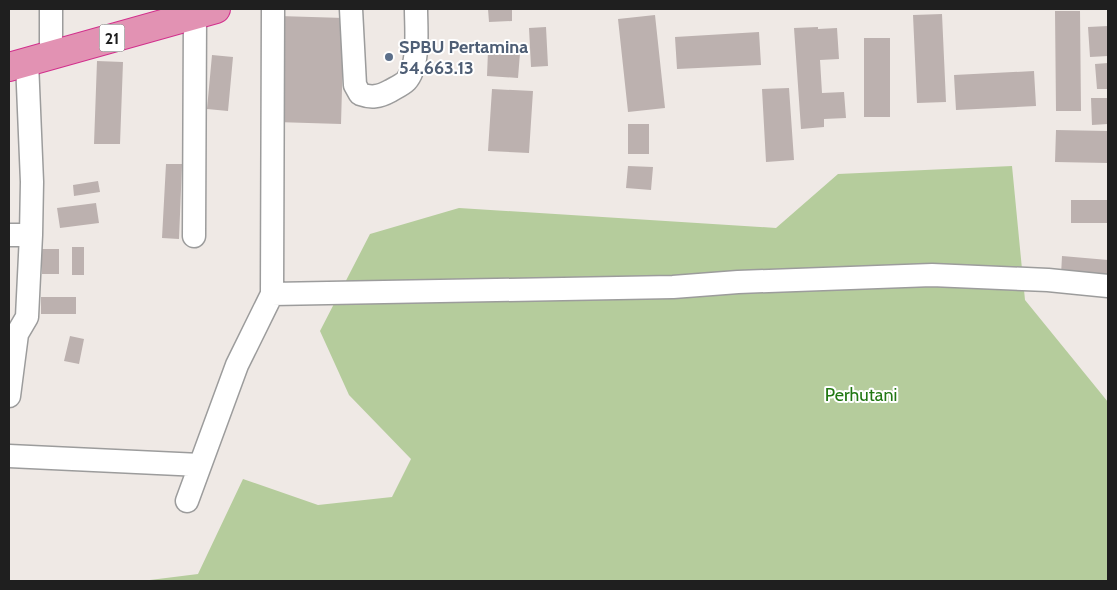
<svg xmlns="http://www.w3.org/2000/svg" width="1117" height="590" viewBox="0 0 1117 590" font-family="Cabin,sans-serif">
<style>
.forest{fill:#b5cc9c}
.building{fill:#bcb1af}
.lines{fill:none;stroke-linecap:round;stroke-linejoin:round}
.minor-casing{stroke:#9c9c9c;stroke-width:25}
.highway-casing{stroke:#d12f8c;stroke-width:30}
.minor{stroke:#fff;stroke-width:22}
.highway{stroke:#e292b3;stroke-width:28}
.service-dot{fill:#5c6f8a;stroke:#fff;stroke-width:2}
.labels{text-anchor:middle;stroke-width:4;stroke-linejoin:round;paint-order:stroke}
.shield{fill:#fff;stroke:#626262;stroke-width:1}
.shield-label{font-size:16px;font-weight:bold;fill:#1f1f1f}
.service-label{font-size:18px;font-weight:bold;fill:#4e5e75;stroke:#fff;text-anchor:start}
.park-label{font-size:18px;fill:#217712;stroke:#fff}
</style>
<rect width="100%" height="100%" fill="#efe9e5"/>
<path class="forest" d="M1012,166L1025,300L1108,402V581H142L198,574L243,479L318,505L392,497L411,459L349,395L320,331L370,234L459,208L776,228L838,174Z"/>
<path class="building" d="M488,9H512V21L489,22Z
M1055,11H1080L1081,111H1056Z
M942,14L946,102L917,103L913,15Z
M655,15L665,108L628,112L618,19Z
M279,16L344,18L341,124L276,122Z
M1108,26V56L1090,57L1088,27Z
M546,27L548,66L531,67L529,28Z
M818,27V29L837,28L839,59L820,60L822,93L844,92L846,118L824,119V127L801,129L794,28Z
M759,32L761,65L677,69L675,37Z
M864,38H890V117H864Z
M488,51L520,53L518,78L487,76Z
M212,55L233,57L228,111L207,109Z
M97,61L123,62L120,144H94Z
M1108,63V89H1097L1095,64Z
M1034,71L1036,106L956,110L954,75Z
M789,88L794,160L766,162L762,89Z
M492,89L533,91L529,153L488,151Z
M1091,98H1108V124L1092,125Z
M628,124H649V154H628Z
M1056,130L1108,131V163L1055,162Z
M166,164H182L179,239L162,238Z
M628,166L653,167L651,190L626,188Z
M98,181L100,192L74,196L73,185Z
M1071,200H1108V223H1071Z
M96,203L99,223L60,228L57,208Z
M72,247H84V275H72Z
M42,249H59V274H42Z
M1062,256L1108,260V279L1061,275Z
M41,297H76V314H41Z
M70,336L84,339L79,364L64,361Z"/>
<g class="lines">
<g class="minor-casing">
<path id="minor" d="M351,9L355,85L360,94C371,98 379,97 390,91C395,88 402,85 406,81C420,66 416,28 416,9
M51,56V9
M9,235H31
M194,236L195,15
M272,294L673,287L738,282L932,275L1048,280L1108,286
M9,396L17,334L27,317L31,235L32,182L27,62
M9,456L200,465
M187,501L237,365L272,294L273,9"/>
</g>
<g class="highway-casing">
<path id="highway" d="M9,67L216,9"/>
</g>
<use href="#minor" class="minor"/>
<use href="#highway" class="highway"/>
</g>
<circle class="service-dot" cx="389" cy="57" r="5"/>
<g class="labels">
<rect class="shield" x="99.5" y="24.5" width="25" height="27" rx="4"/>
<g class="shield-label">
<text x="112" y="44">21</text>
</g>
<g class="service-label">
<text x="399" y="53">SPBU Pertamina<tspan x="399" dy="21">54.663.13</tspan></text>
</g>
<g class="park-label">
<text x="861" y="401">Perhutani</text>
</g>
</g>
<rect width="1117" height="590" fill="none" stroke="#1f1f1f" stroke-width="20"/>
</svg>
